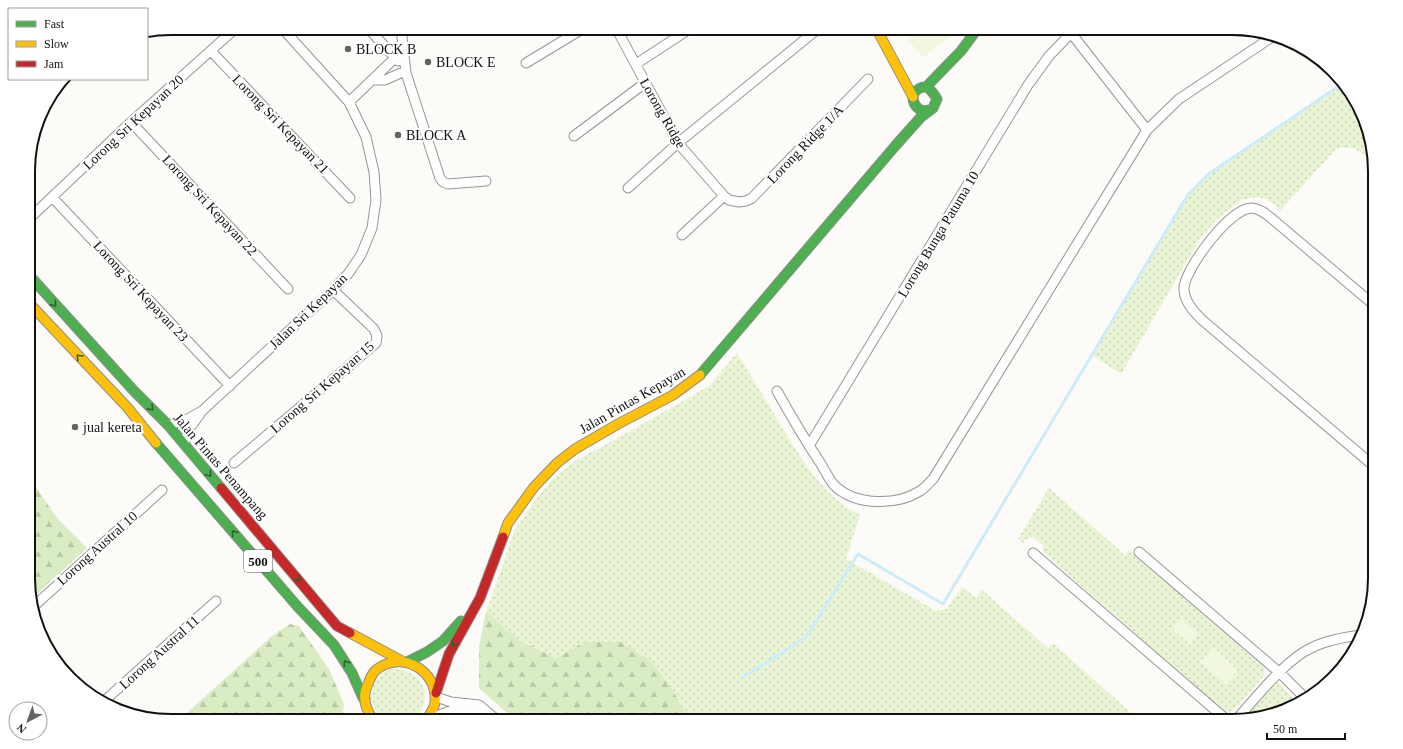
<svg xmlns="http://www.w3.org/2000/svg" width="1403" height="749" viewBox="0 0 1403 749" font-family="'Times New Roman',serif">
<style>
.grass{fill:url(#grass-dots)}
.forest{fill:url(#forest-firs)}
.pitch{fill:#f2f7df}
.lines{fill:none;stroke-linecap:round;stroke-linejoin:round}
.stream{stroke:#cbecfa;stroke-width:3}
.street-casing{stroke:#979695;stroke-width:11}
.fast-casing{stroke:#8e8d8b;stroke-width:11}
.slow-casing{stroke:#8e8d8b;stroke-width:11}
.jam-casing{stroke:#8e8d8b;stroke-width:11}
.street{stroke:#fffefe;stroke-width:9}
.fast{stroke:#4caf50;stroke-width:9}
.slow{stroke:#ffc107;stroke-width:9}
.jam{stroke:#c62828;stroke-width:9}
.oneway{stroke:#2e6030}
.poi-dot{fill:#646362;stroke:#fff;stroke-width:1.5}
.labels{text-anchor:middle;stroke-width:4;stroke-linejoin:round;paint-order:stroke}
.shield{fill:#fff;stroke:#585858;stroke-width:1}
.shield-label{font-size:13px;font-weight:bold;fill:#111}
.poi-label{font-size:14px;fill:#111;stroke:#fff;text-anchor:start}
.street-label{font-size:14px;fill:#111;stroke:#fff}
.rim{fill:none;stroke:#111;stroke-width:2}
</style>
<defs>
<pattern id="grass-dots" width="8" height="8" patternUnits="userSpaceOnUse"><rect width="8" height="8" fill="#e9f4d5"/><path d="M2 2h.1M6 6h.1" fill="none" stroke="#c7d0b6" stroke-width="1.8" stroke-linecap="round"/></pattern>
<pattern id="forest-firs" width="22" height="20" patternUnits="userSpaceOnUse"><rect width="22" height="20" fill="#daecc3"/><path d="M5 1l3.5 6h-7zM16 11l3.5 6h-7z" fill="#bac9a6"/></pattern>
</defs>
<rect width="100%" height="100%" fill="#fdfbf7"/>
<path class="grass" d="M1342,84L1351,91L1362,121L1358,124C1370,135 1374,149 1374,165C1364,152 1350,143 1335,150L1281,210L1267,199L1257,197L1241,200L1216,220L1200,239L1121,374L1092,355L1187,196L1207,175Z
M737,353C750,375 764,397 777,419C799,454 821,496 860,515L846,559L936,611L946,609L962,587L976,598L982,590L1048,648L1053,643L1140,721H690L677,697L584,642L557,658L520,641L486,611L493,593L514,531L534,502L553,479L575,461L616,439L709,386Z
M1049,488L1125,555L1129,550L1263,667L1265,671L1264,676L1230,714H1227L1043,552V545L1033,537L1025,540L1023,543L1018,539Z
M392,669C423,667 438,704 410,721L383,720L378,716L370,698C374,683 375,674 392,669Z
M1275,682H1278L1297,702L1241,721Z"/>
<path class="forest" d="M29,477L57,518L87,548L30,600Z
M486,611L520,641L557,658L584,642H621L651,661L677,697L690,721H516L479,688V647Z
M290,624L299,626L329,669L344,704L342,721H178L273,635Z"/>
<path class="pitch" d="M922,28H954L957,31L923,58L908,40Z
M1181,619L1199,634L1190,644L1172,629Z
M1213,647L1238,670L1226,684L1200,662Z"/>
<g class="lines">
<path class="stream" d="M742,678L806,637L858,554L943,604L1187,196L1207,175L1342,84"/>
<g class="street-casing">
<path id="street" d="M368,28L398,61
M401,28L406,73L440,178L443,182L448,184L486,181
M616,28L678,143L724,196L729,200L739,202L746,201L752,198L868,79
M1072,28L1071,33L1147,130
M211,51L350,198
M526,63L584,28
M636,64L691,28
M372,80H385L405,71
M349,102L396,57
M131,122L288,289
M574,136L645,83
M628,188L678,143L819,28
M52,197L230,386
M31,217L131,122L236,28
M682,235L724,196
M1374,305L1271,218C1265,213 1260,209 1252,208C1230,208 1187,266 1184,287C1183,300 1193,311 1201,319L1375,467
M777,391C791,416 805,440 821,464C825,471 829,479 834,485C855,506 896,506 920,491C925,488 929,483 933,479L1147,130L1179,99L1272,37
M168,425L184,421L202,411L333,290L348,274L361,255L372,228L376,200L374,172L366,137L349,102L282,28
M184,444L189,429L200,414
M809,446L1028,85L1049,56L1076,28
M234,463L376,343L377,336L374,329L333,290
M1139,552L1280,673L1306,699
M1033,553L1228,721
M33,607L162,490
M436,697L451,702L479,705L498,721
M103,702L216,601
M427,720C448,711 466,701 486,719
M1235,721C1255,699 1285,660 1311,648C1327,640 1344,637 1362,635"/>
</g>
<g class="fast-casing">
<path id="fast" d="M926,87L961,51L978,28
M29,275L134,391L168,425L221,488
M700,375L896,145L921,117L933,108L937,99C931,89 925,81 914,93C911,101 915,107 922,111L930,110
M156,443L298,607L334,645L352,673L363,698
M407,662L427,652L443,641L461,621"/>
</g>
<g class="slow-casing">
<path id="slow" d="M876,28L913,97
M29,303L127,407L156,443
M503,537L508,523L534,487L557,463L575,449L618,424L673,395L700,375
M350,633L402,661
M374,721C366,710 361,697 368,684C370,679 372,673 376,670C400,650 438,669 435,702C435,708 429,715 426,721"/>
</g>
<g class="jam-casing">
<path id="jam" d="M221,488L337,626L350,633
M436,693L449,654L480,598L503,537"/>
</g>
<use href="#street" class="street"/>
<use href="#fast" class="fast"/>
<use href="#slow" class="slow"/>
<use href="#jam" class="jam"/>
</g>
<defs><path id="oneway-chevron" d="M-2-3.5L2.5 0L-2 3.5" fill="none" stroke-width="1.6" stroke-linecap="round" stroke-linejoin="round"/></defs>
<g class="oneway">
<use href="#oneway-chevron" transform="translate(54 304) rotate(48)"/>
<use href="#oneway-chevron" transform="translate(79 357) rotate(-133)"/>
<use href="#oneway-chevron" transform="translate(151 408) rotate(45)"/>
<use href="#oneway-chevron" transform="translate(209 474) rotate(50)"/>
<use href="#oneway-chevron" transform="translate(234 533) rotate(-131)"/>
<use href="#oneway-chevron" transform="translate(298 579) rotate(51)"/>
<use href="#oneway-chevron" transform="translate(454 644) rotate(118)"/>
<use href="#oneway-chevron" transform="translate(346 663) rotate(-122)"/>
</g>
<g class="poi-dot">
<circle cx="348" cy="49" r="4"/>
<circle cx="428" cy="62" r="4"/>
<circle cx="398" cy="135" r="4"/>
<circle cx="75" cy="427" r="4"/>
</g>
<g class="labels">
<rect class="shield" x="244" y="550" width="28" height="22" rx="3"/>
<g class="shield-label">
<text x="258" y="566">500</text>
</g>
<g class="poi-label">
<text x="356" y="54">BLOCK B</text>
<text x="436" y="67">BLOCK E</text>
<text x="406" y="140">BLOCK A</text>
<text x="83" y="432">jual kereta</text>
</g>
<g class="street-label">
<text transform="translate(663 113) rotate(60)" y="5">Lorong Ridge</text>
<text transform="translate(133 122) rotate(-43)" y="5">Lorong Sri Kepayan 20</text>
<text transform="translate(281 124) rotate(46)" y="5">Lorong Sri Kepayan 21</text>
<text transform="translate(805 144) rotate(-46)" y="5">Lorong Ridge 1/A</text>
<text transform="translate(210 205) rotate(47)" y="5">Lorong Sri Kepayan 22</text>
<text transform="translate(938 234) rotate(-59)" y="5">Lorong Bunga Patuma 10</text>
<text transform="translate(141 291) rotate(47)" y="5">Lorong Sri Kepayan 23</text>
<text transform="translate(308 311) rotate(-44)" y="5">Jalan Sri Kepayan</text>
<text transform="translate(322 387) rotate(-41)" y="5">Lorong Sri Kepayan 15</text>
<text transform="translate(632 400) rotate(-30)" y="5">Jalan Pintas Kepayan</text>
<text transform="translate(221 466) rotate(49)" y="5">Jalan Pintas Penampang</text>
<text transform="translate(97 548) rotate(-42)" y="5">Lorong Austral 10</text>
<text transform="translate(159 652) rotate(-42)" y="5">Lorong Austral 11</text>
</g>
</g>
<path d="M0 0H1403V749H0ZM171 35H1232A136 136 0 0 1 1368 171V578A136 136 0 0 1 1232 714H171A136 136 0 0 1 35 578V171A136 136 0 0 1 171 35Z" fill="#fff" fill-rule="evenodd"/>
<path class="rim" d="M171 35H1232A136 136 0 0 1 1368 171V578A136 136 0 0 1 1232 714H171A136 136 0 0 1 35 578V171A136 136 0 0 1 171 35Z"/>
<rect x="8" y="8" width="140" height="72" fill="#ffffff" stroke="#a0a0a0"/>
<rect x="16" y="21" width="20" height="6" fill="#4caf50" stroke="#a0a0a0"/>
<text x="44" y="28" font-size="12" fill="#111111">Fast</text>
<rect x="16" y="41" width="20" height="6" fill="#ffc107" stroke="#a0a0a0"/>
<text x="44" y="48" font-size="12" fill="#111111">Slow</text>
<rect x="16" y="61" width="20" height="6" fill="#c62828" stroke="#a0a0a0"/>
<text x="44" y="68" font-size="12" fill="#111111">Jam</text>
<g transform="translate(28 721) rotate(221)"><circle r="19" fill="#ffffff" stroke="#a0a0a0"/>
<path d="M0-3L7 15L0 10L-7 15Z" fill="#646362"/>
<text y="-6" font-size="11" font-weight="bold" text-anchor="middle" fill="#111111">N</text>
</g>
<path d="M1267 733v6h78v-6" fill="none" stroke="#111111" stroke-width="2"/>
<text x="1273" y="733" font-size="12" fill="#111111" stroke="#ffffff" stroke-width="3" paint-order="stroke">50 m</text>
</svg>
